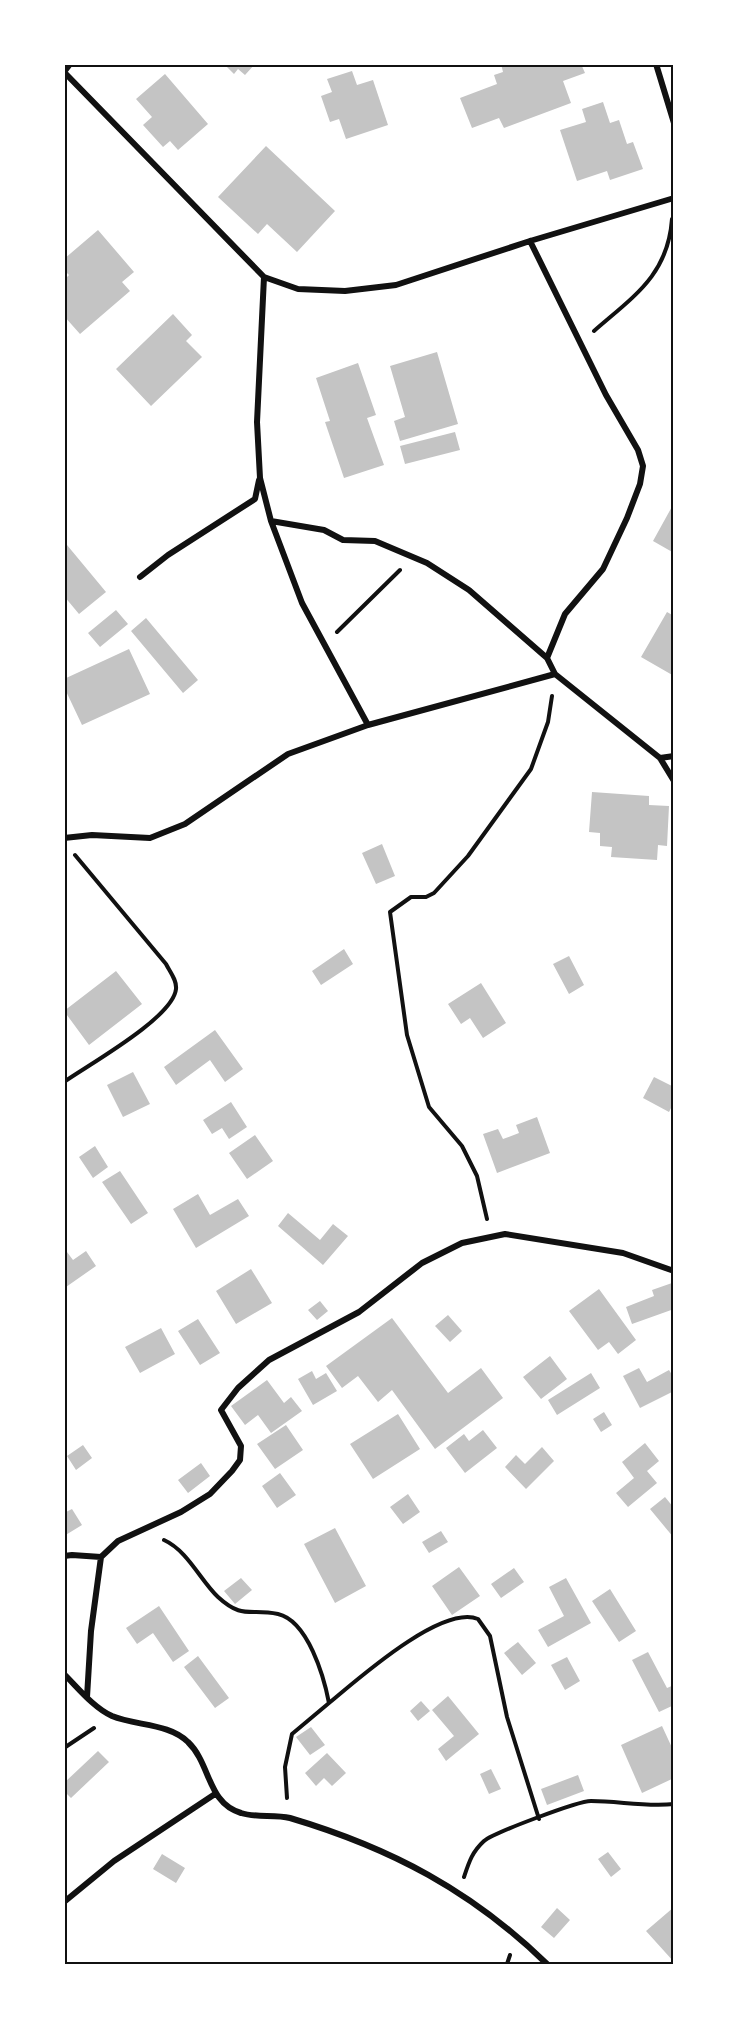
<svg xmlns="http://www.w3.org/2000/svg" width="738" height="2029" viewBox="0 0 738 2029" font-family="'Work Sans',sans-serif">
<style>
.building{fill:#c4c4c4}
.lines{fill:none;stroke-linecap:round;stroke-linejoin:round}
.path{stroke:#111;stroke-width:4}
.minor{stroke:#111;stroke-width:6}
.neatline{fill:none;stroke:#111;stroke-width:2}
</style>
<rect width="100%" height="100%" fill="#fff"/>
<path class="building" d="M224,64H255L245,75L238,69L234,74Z
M501,64H581L585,73L563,81L571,103L504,128L499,118L472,128L460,98L497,84L494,75L503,72Z
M352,71L357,85L373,80L388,125L346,139L339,119L330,122L321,96L332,92L327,79Z
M165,74L208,124L178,150L170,141L163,147L143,125L152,117L136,99Z
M603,102L610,123L619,120L627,144L633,142L643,169L610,180L607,171L577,181L560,130L586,122L582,109Z
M266,146L335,211L297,252L267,224L258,234L218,197Z
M98,230L134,272L122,282L130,291L80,334L64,316V280L69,275L64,270V259Z
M173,314L192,335L186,341L202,357L151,406L116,369Z
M437,352L458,424L400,441L394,421L405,417L390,366Z
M358,363L376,415L367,418L384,465L344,478L325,422L330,421L316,378Z
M455,432L460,450L405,464L400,446Z
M674,503V553L653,541Z
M67,545L106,592L79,614L64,596V547Z
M116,610L128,624L100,647L88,633Z
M667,612L674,616V676L641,657Z
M146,618L198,680L183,693L131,631Z
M129,649L150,694L82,725L64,687V679Z
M592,792L649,796V805L669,806L667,846L658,845L657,860L611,857L612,847L600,846V833L589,832Z
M382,844L395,876L376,884L362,853Z
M344,949L353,964L321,985L312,971Z
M569,956L584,985L569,994L553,964Z
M116,971L142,1004L89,1045L64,1011Z
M481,983L506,1023L483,1038L470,1018L461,1024L448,1004Z
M215,1030L243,1069L225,1082L210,1060L176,1085L164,1067Z
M133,1072L150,1104L123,1117L107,1085Z
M654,1077L674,1087V1102L669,1112L643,1098Z
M231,1102L247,1127L229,1139L222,1128L212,1134L203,1120Z
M537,1117L550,1153L497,1173L483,1134L498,1129L503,1139L519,1133L516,1125Z
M255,1135L273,1161L247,1179L229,1153Z
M95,1146L108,1167L93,1178L79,1157Z
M120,1171L148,1213L131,1224L102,1182Z
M198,1194L210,1215L238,1199L249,1216L196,1248L173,1209Z
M288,1213L320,1240L333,1224L348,1236L323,1265L278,1226Z
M64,1248L73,1260L86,1251L96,1266L66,1287Z
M251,1269L272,1303L236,1324L216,1291Z
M672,1283L674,1309L632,1324L626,1307L654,1296L652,1290Z
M599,1289L636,1340L618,1354L609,1342L598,1350L569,1311Z
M320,1301L328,1311L317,1320L308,1310Z
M448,1315L462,1331L450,1342L435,1326Z
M392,1318L448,1393L481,1368L503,1398L435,1449L392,1390L378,1402L358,1376L342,1388L326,1366Z
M198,1319L220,1353L200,1365L178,1331Z
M161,1328L175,1354L140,1373L125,1347Z
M550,1356L567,1379L541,1399L523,1377Z
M639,1368L647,1382L669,1370L674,1378V1391L640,1408L623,1376Z
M312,1371L316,1379L326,1373L337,1391L313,1405L298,1379Z
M591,1373L600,1388L557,1415L548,1400Z
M267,1380L284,1403L291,1397L302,1411L271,1433L258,1415L245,1425L231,1406Z
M604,1412L612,1425L601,1432L593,1419Z
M398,1414L420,1449L373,1479L350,1444Z
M286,1425L303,1450L275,1469L257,1444Z
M483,1430L497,1448L465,1473L446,1448L464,1434L469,1441Z
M645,1443L659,1461L647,1471L657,1483L628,1507L616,1493L634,1478L622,1462Z
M83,1445L92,1458L76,1470L67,1456Z
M542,1447L554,1461L526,1489L505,1467L516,1455L525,1464Z
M201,1463L210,1476L188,1493L178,1480Z
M280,1473L296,1495L277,1508L262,1486Z
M408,1494L420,1512L403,1524L390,1507Z
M665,1497L674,1508V1538L650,1509Z
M72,1509L82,1525L64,1536V1513Z
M335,1528L366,1586L335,1603L304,1544Z
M441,1531L448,1542L429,1553L422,1542Z
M459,1567L480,1596L452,1615L432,1586Z
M514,1568L524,1582L501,1598L491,1584Z
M241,1578L252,1590L235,1604L224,1591Z
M566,1578L591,1623L548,1647L538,1630L564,1616L549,1587Z
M610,1589L636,1631L619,1642L592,1601Z
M159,1606L189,1651L173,1662L153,1633L137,1644L126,1628Z
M518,1642L536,1663L522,1675L504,1653Z
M648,1652L667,1688L674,1685V1705L659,1712L632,1660Z
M198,1656L229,1698L215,1708L184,1667Z
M567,1657L580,1681L565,1690L551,1665Z
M448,1696L479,1734L446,1761L438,1749L454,1736L432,1710Z
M421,1701L430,1711L418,1721L410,1711Z
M662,1726L674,1752V1778L642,1793L621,1745Z
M311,1727L325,1745L310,1755L296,1737Z
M98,1751L109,1762L71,1798L64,1791V1783Z
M327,1753L346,1773L332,1786L324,1778L316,1786L305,1773Z
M491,1769L501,1789L489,1794L480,1774Z
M578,1775L584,1791L547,1805L541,1789Z
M608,1852L621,1869L611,1877L598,1859Z
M162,1854L185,1868L176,1883L153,1869Z
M674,1907V1962L646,1931Z
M557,1908L570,1920L554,1938L541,1927Z"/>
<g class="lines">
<path class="path" d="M594,331C634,296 668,275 672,219
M337,632L400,570
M64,1082C88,1065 173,1018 176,989C177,980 170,972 166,964L75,855
M487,1219L477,1176L462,1146L429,1107L407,1035L390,912L411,897H426L434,893L468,856L531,769L548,722L552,696
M164,1540C188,1551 200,1580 218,1597C243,1620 250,1608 278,1614C308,1621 324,1677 329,1703L292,1734L285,1767L287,1798
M329,1703C358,1679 442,1604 478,1619L490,1636L507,1717L539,1819
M64,1748L94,1728
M464,1877C469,1862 472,1852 484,1841C493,1833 578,1801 591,1801C619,1801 645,1807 674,1804
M507,1964L510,1955"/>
<path class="minor" d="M656,64L674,123
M64,72L264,277L298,289L345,291L396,285L530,241L674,198
M64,72L70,64
M530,241L606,395L638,450L643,466L640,484L627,518L603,569L565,614L547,658
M271,521L324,530L343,540L375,541L427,563L469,590L547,658L555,674L660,758L674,781
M140,577L168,555L255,499L259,480
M368,725L555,674
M660,758L674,756
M64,838L92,835L150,838L185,824L288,754L368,725L302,603L271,521L260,478L257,422L264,277
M64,1556L72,1555L101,1557
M64,1674C78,1688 94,1708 112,1716C136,1726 169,1723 188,1742C211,1764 207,1803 241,1813C256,1818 275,1814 290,1818C391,1848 472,1891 547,1964
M87,1697L91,1631L101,1557L118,1541L181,1512L210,1494L232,1471L240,1460L241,1446L221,1410L238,1388L269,1360L359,1312L422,1263L462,1243L505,1234L623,1253L674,1271
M64,1902L114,1861L215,1794"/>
</g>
<rect width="738" height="2029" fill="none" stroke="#ffffff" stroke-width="132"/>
<rect x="66" y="66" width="606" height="1897" class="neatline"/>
</svg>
